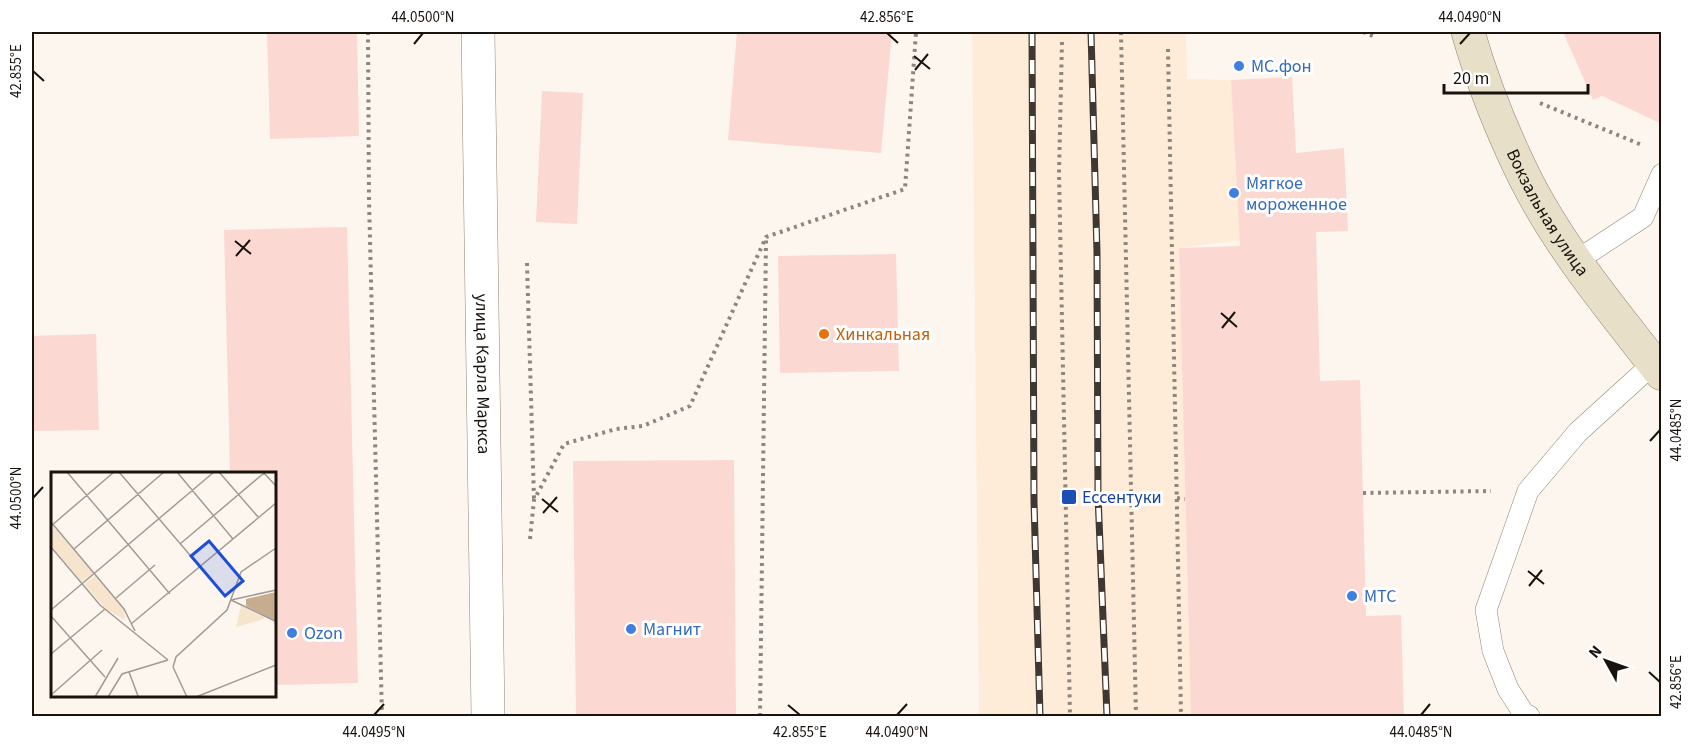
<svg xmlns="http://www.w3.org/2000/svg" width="1693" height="748" viewBox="0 0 1693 748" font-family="'Source Sans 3',sans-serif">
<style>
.built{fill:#feecd8}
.building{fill:#fcd8d2}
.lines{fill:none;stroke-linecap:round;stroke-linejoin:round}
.service-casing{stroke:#928372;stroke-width:22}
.tertiary-casing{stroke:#928372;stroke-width:34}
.secondary-casing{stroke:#928372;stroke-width:34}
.path{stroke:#8c867f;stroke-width:4;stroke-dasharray:3 4.5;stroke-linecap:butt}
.service{stroke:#fff;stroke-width:21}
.tertiary{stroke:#fff;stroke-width:33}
.secondary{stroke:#e7dfc8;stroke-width:33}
.rail-casing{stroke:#3f3832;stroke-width:7}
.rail{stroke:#fff;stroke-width:4.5;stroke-dasharray:14;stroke-linecap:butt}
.ticks{fill:none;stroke:#19130d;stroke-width:2}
.shop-dot{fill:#3f7fe0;stroke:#fff;stroke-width:2}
.food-dot{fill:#e8710a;stroke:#fff;stroke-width:2}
.transit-dot{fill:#1a4fb4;stroke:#fff;stroke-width:2}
.labels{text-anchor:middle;stroke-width:6;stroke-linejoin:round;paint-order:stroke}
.shop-label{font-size:18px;fill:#366cbe;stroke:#fff;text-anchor:start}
.street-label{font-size:18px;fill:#19130d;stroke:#fff}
.food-label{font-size:18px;fill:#c56008;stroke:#fff;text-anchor:start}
.transit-label{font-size:18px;fill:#164399;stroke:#fff;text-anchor:start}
.inset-road{fill:none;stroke:#a29b95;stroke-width:1.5}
.view{fill:#1d4ed8;fill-opacity:0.15;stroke:#1d4ed8;stroke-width:3}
.inset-edge{fill:none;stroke:#19130d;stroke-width:3}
.neatline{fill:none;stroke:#19130d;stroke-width:2}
.ticks-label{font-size:15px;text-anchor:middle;fill:#19130d}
</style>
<rect width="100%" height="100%" fill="#fdf6ef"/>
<path class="built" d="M972,32H1186L1187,79L1231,80L1240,240L1179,248L1191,716H979Z"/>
<path class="building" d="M267,32H357L359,136L270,139Z
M737,32H892L881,153L728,140Z
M1563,32H1662V124L1602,96L1593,100Z
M1292,77L1296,153L1344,148L1348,231L1316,232L1320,381L1360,380L1366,616L1401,615L1404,717H1191L1179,248L1240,246L1231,80Z
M542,91L583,93L577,224L536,222Z
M347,227L358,683L274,685V474H230L224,230Z
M896,254L899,371L780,373L778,256Z
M96,334L99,430L32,431V336Z
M734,460L736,717H576L573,461Z"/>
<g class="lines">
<g class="service-casing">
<path id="service" d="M1576,261L1643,217L1662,174
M1529,716L1524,714L1508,689L1493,651L1486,610L1528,491L1578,432L1654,363"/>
</g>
<g class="tertiary-casing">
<g id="tertiary">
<path id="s1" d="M478,32L488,716"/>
</g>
</g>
<g class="secondary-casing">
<g id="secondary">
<path id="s2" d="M1468,32C1482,81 1501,129 1524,176C1559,247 1613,311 1662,374"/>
</g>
</g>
<path class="path" d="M368,32L369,200L382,716
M1121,32L1136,716
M1363,32L1373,36
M1062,42L1059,173L1070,716
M1168,49L1181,716
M1540,103L1642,145
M527,263L534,499
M1363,493L1491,491
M1177,498L1185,499
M530,539L534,500L564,444L616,429L643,426L690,406L766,237L905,189L916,32
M760,716L766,240"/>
<use href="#service" class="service"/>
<use href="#tertiary" class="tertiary"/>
<use href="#secondary" class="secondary"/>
<g class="rail-casing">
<path id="rail" d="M1032,32L1034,501L1040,716
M1091,32L1097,253L1098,495L1107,716"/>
</g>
<use href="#rail" class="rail"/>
</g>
<path class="ticks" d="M887,33L898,43M414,44L423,33M1460,44L1470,33M914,56L930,69M915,70L928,54M33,71L44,81M235,241L251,254M236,256L250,240M1221,313L1237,327M1222,328L1235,312M1650,441L1660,430M33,498L43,487M542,499L558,512M543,513L557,497M1528,571L1544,584M1529,586L1542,570M1649,672L1660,682M788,705L800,715M374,715L384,704M897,715L907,704M1421,715L1430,704"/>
<g class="shop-dot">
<circle cx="1239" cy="66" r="6"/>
<circle cx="1234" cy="193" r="6"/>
<circle cx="1352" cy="596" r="6"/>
<circle cx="631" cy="629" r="6"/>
<circle cx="292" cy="633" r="6"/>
</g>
<circle class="food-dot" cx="824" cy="334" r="6"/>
<rect class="transit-dot" x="1061" y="489" width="16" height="16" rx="3"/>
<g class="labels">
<g class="shop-label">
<text x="1251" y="72">МС.фон</text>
<text x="1246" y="189">Мягкое<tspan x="1246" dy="21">мороженное</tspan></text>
<text x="1364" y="602">МТС</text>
<text x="643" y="635">Магнит</text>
<text x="304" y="639">Ozon</text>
</g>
<g class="street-label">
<text dy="6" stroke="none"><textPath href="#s2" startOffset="198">Вокзальная улица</textPath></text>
<text dy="6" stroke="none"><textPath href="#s1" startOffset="342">улица Карла Маркса</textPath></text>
</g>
<g class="food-label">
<text x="836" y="340">Хинкальная</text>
</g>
<g class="transit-label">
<text x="1082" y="503">Ессентуки</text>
</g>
</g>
<g transform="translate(51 472)">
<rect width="225" height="225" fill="#fdf6ef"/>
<path d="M2,54L42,101L31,110L0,73ZM44,104L73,138L74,148L56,138L33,112ZM190,134L213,145V147L185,155Z" fill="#f7e4cd"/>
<path d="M225,120V150L195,134V127Z" fill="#c7ad8f"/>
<path class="inset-road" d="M16,0L119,122M68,0L150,96M126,0L182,67M168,0L208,46M212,0L225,14M0,50L73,137L84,159M0,54L63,0M129,72L213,1M0,75L49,133L117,188M23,77L113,0M65,126L104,93M180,128L224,149L225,155M180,128L225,118M0,138L163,0M0,144L54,205M80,152L225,31M0,182L54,137M122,195L125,185L176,138L190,100L225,76M122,195L136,225M78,200L87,224M0,223L51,178M44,225L67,186M57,225L71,202L117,188M145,225L225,193"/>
<path class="view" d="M158,69L192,109L174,124L140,84Z"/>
<rect width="225" height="225" class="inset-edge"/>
</g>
<rect width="1693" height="748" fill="none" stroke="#ffffff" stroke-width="66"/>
<g transform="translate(1606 661) rotate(310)" stroke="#ffffff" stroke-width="4.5" paint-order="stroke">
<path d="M0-4.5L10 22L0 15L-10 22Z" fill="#19130d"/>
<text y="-9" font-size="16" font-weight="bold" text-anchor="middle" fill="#19130d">N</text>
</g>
<path d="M1444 84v9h144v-9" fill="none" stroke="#19130d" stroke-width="3"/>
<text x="1453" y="84" font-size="18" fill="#19130d" stroke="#ffffff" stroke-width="4.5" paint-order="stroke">20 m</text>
<rect x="33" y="33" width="1627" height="682" class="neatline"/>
<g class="ticks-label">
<text x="423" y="22">44.0500°N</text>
<text x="887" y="22">42.856°E</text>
<text x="1470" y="22">44.0490°N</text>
<text transform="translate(16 71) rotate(-90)" y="5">42.855°E</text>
<text transform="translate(1676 430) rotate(-90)" y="5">44.0485°N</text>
<text transform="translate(16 498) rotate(-90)" y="5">44.0500°N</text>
<text transform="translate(1676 682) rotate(-90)" y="5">42.856°E</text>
<text x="374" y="737">44.0495°N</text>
<text x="800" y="737">42.855°E</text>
<text x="897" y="737">44.0490°N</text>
<text x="1421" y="737">44.0485°N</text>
</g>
</svg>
